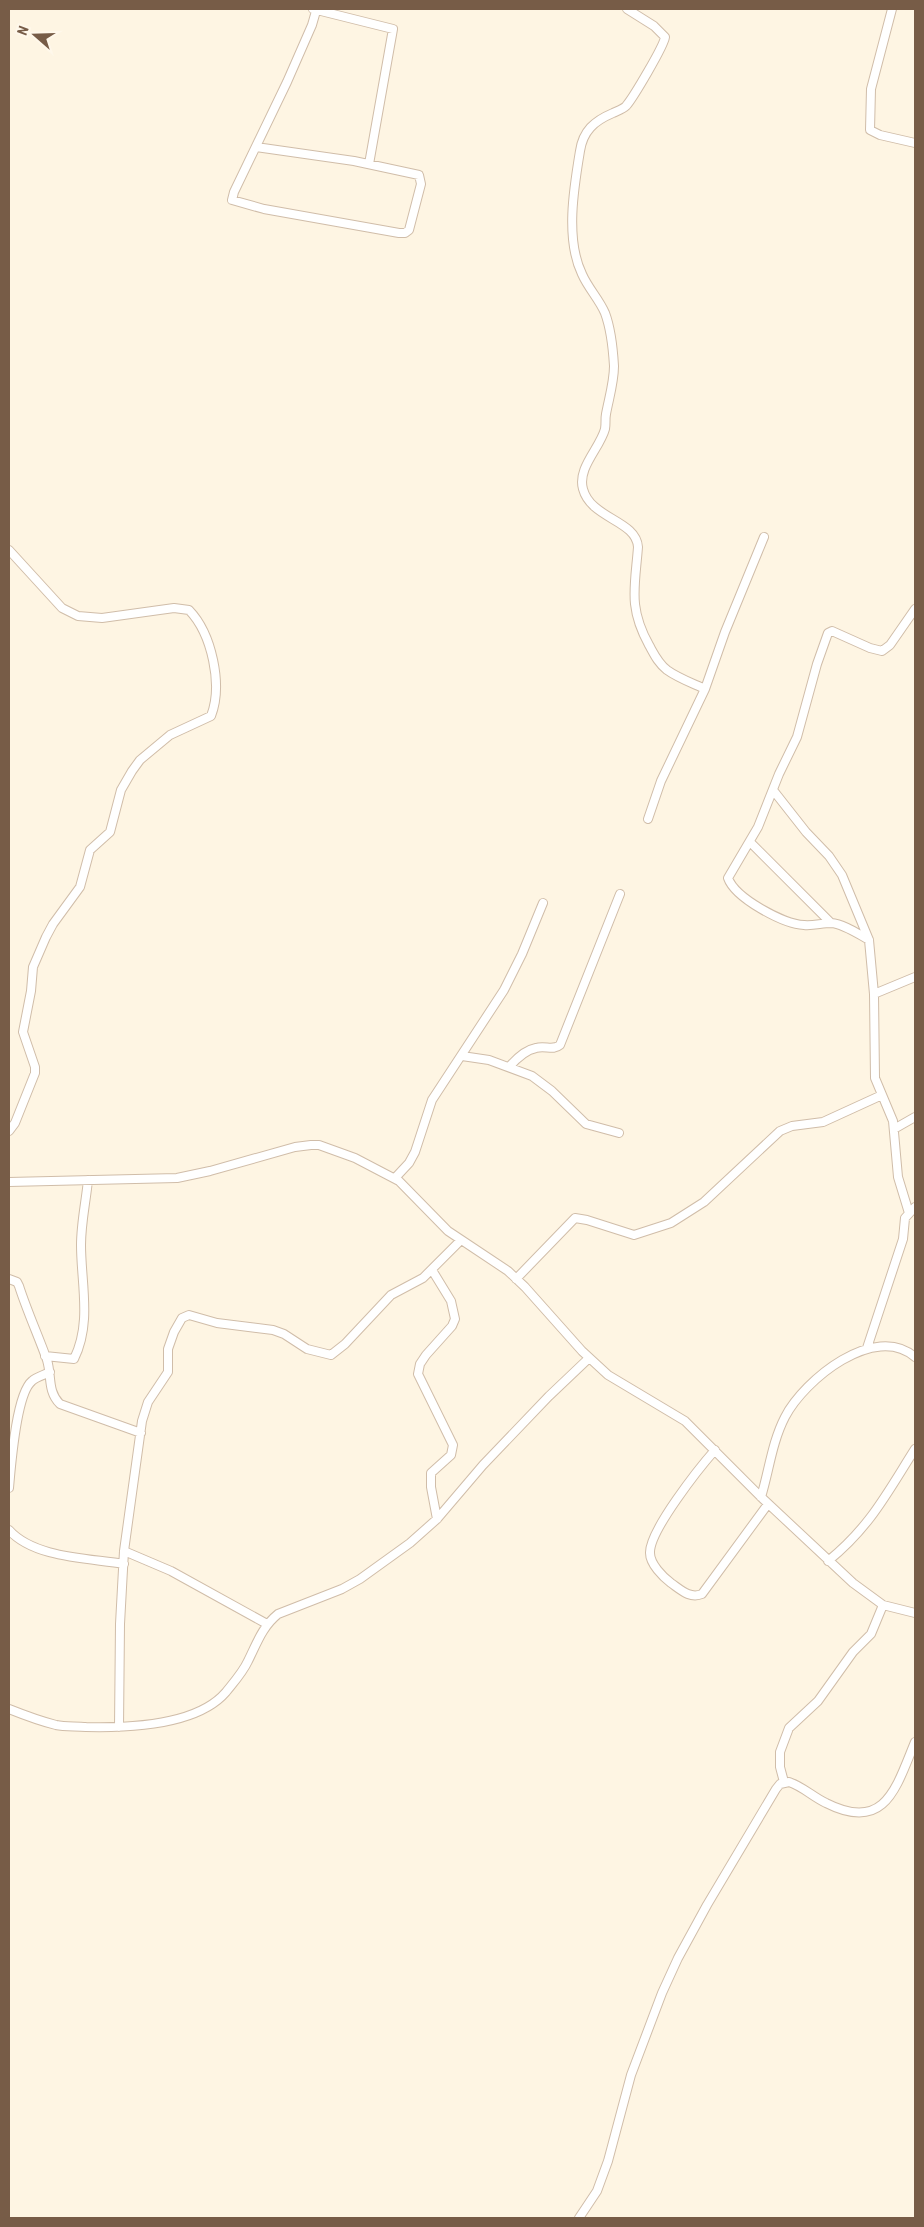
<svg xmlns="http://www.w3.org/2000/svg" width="924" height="2227" viewBox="0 0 924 2227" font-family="'Roboto Condensed',sans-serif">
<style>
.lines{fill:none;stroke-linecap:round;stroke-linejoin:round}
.minor-casing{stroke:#d0bda9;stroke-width:10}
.minor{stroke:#fff;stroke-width:8}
</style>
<rect width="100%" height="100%" fill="#fef5e3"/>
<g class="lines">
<g class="minor-casing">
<path id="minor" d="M313,9L393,29L369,164
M627,9L654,26L665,37C664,46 633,98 626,106C623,109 617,111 613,113C594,121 583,131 580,151C574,187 565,239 582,274C588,288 599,299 605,313C611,329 613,349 614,366C614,382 609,398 606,414C605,419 606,424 605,429C600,448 577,468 583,489C591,519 636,520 638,547C635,587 628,607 649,645C654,654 658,663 667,670C678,678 692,683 705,689
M892,9L871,89L870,130L880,135L915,143
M256,147L354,161L419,175L421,184L409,230L405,233H399L264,209L232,200L234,192L287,82L312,25L316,11
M9,550L62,608L78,616L102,618L174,608L189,610C212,634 223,685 211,716L170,735L140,760L132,771L121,790L110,832L90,850L80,887L53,924L46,937L33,967L31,991L23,1032L35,1067V1073L15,1123L9,1131
M773,790L806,832L829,856L842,875L869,940L874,994L875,1078L893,1121L898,1177L909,1213
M648,819L661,781L705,689L725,632L764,537
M750,842L831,923
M869,940C858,934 844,924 831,923C822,923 813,926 804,925C783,924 735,898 728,878L758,827L779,774L797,737L817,664L828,633L832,631L870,648L882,651L890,645L915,609
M874,994L915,977
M462,1056L489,1060L532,1076L552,1091L586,1124L619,1133
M509,1067C516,1059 525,1050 536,1048C545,1045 553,1051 560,1045L620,894
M894,1129L915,1117
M395,1178L409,1163L415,1152L432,1100L504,990L522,954L543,903
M9,1182L177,1178L210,1171L295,1147L311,1145H319L355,1158L399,1181L448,1231L508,1271L525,1287L582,1351L608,1375L685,1421L761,1497L853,1583L883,1605L915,1613
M432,1270L451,1301L455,1319L452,1326L426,1355L420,1364L418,1374L453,1445L451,1455L431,1473V1487L437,1519
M9,1279L17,1282L19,1286C27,1311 38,1335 47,1360C52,1376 47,1391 60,1404L141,1433
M516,1279L575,1218L587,1220L634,1235L671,1223L704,1202L780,1131L792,1126L823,1122L882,1095
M867,1348L903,1239L905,1218L915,1207
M45,1356L74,1359C92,1323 81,1283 81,1245C81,1223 86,1201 88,1180
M715,1450C700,1467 649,1531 650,1553C650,1564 663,1577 671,1583C681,1590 690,1599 702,1594L768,1504
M9,1488C11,1466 16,1394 32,1381C36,1377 44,1375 50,1372
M761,1497C769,1471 772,1442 785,1417C804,1380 875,1322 915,1357
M9,1530C34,1558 88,1558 124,1564
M124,1551L171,1571L267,1624
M828,1561C870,1527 887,1493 915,1449
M9,1709C24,1715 40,1721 56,1725C65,1727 76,1726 86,1727C128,1728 197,1726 226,1692C234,1682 243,1672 248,1661C257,1643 262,1627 278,1614L342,1589L360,1579L410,1543L437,1519L483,1465L549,1396L589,1358
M119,1727L120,1624L124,1551L142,1421L148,1402L168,1372V1349L174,1332L182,1318L189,1315L217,1323L273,1330L284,1334L307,1349L331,1355L345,1344L391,1295L423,1278L461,1240
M784,1782L780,1767V1752L789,1728L818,1701L853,1652L871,1634L883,1605
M579,2218L597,2191L608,2161L631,2075L662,1993L678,1958L707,1905L776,1789L780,1784L789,1782C802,1786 813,1797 826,1803C885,1833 896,1788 915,1742"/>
</g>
<use href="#minor" class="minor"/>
</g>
<rect width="924" height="2227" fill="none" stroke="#775c47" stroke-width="20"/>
<g transform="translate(35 35) rotate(290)" stroke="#fff8eb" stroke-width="4" paint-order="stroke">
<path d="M0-4L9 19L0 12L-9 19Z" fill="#775c47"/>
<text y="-8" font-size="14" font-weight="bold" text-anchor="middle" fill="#775c47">N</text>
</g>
</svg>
